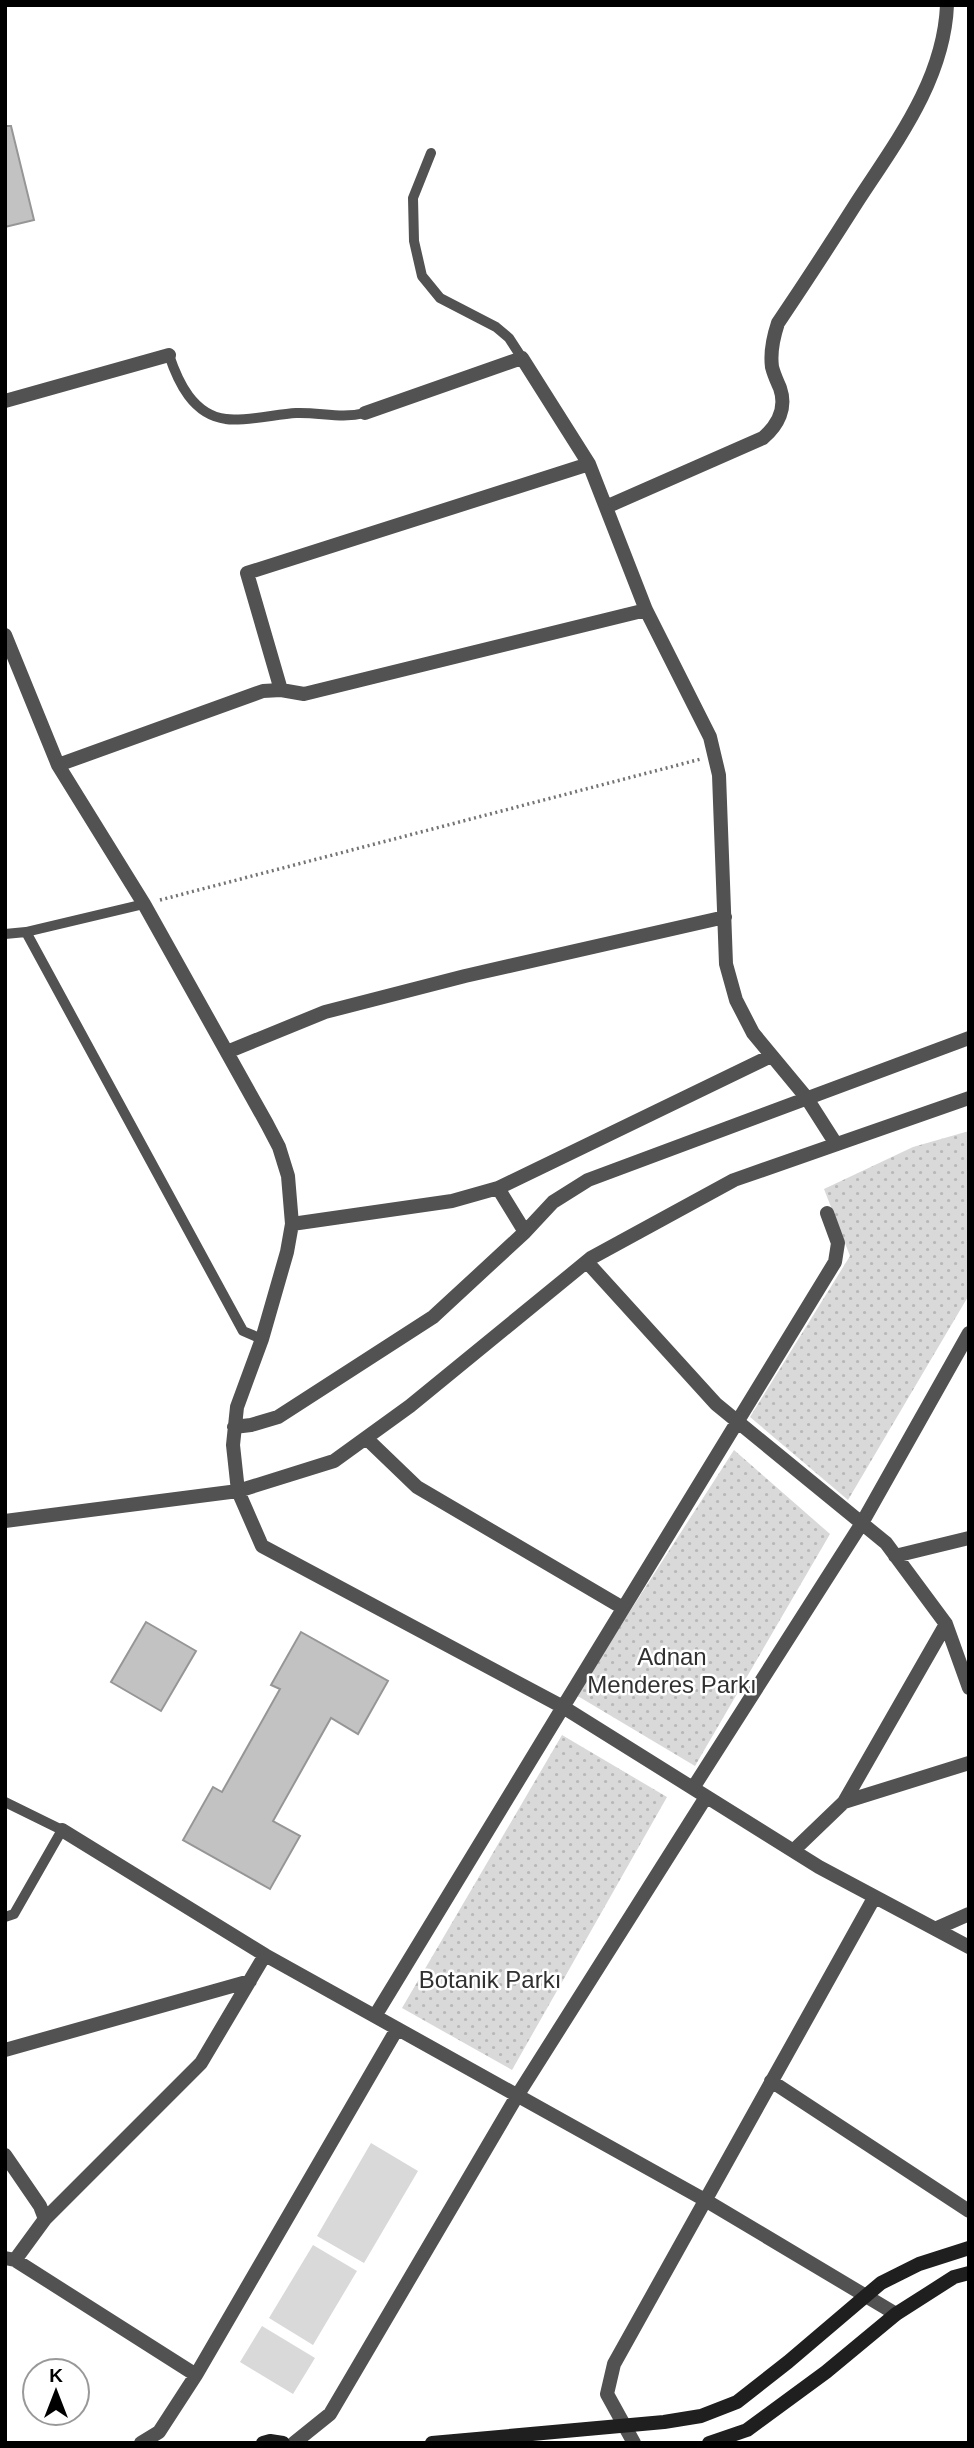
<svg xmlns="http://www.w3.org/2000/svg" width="974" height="2448" viewBox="0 0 974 2448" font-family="Arial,sans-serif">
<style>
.grass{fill:#d9d9d9}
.park{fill:url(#park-dots)}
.building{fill:#c2c2c2;stroke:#969696;stroke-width:2}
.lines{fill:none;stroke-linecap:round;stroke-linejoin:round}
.path{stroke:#747474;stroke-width:3.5;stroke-dasharray:2 3.5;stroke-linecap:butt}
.lane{stroke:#525252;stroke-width:10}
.street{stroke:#525252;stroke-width:14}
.secondary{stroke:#1f1f1f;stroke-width:14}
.labels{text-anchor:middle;stroke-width:5;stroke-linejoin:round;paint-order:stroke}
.park-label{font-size:24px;fill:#303030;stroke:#fff}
</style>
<defs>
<pattern id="park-dots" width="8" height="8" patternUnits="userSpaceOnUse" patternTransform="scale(1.75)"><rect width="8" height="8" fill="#d9d9d9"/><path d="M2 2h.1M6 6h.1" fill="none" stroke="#b8b8b8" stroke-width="1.8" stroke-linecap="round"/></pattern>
</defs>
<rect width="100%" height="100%" fill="#fff"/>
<path class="grass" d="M371,2143L418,2171L364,2263L317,2236Z
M313,2245L357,2271L313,2345L269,2318Z
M262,2326L315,2358L293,2394L240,2362Z"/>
<path class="park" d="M969,1131V1295L848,1500L750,1417L850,1256L824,1189L913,1147Z
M734,1450L830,1534L695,1766L576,1695Z
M562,1735L667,1797L512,2070L402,2008Z"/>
<path class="building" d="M5,126H11L34,220L5,227Z
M146,1622L196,1651L161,1711L111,1682Z
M301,1632L388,1681L358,1734L331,1718L273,1821L300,1836L270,1889L183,1840L213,1787L222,1792L280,1689L271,1685Z"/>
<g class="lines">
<path class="path" d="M160,900L701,759"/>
<path class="lane" d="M431,153L413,198L414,241L422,276L440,298L496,327L509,338L522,358
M169,355C178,382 193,415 226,419C243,422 277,414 296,413C320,412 341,419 365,413
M26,932L243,1331L262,1339
M5,934L26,932L144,904
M5,1802L62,1830L14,1914L5,1917"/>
<path class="street" d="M5,401L169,355
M365,413L522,358L589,464L646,610L710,737L719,775L726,964L736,1000L753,1033L806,1097L836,1144
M606,507L763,438C778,425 787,408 780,388C777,381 774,375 772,367C770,352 773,338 778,323C805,283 831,243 857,202C896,142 944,80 947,5
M5,635L58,765L144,904L267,1124L279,1147L288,1176L292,1224L287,1252L262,1339L237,1407L233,1445L238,1491L262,1546L563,1707L375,2016
M281,690L247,573L589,464
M58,765L263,691L281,690L304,694L646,610
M227,1052L325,1012L465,976L725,917
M498,1188L525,1232
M827,1213L838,1243L835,1262L563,1707L819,1867L969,1947
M292,1224L452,1201L498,1188L771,1056
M587,1262L716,1404L886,1543L946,1624L969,1688
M234,1427L251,1425L278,1417L433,1317L525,1232L553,1202L588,1180L969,1038
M366,1438L417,1487L623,1608
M5,1521L238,1491L334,1461L410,1406L591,1258L734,1180L969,1098
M895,1556L969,1538
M693,1788L862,1523L969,1333
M844,1802L946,1624
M793,1851L844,1802L969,1763
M935,1929L969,1914
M265,1955L705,2200L896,2314
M5,2050L250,1981
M771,2081L969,2211
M5,2155L40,2206L45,2219L15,2260L5,2258
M45,2219L201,2063L265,1955L62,1830
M15,2260L196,2375L397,2029
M141,2443L159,2432L196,2375
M294,2443L330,2414L517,2096L706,1797
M634,2443L607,2394L614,2364L874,1898"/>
<path class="secondary" d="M263,2443L270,2441L283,2443
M432,2443L664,2422L701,2416L737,2402L788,2362L881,2283L919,2264L969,2248
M709,2443L747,2430L826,2372L896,2314L954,2277L969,2273"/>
</g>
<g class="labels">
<g class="park-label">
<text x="672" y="1665">Adnan<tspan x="672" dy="28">Menderes Parkı</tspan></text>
<text x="490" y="1988">Botanik Parkı</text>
</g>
</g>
<rect width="974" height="2448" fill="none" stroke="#000000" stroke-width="14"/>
<g transform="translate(56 2392)"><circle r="33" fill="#ffffff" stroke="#999999" stroke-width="2"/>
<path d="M0-5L12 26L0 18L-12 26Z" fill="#000000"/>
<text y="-10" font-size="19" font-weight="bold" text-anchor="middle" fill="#000000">K</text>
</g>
</svg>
